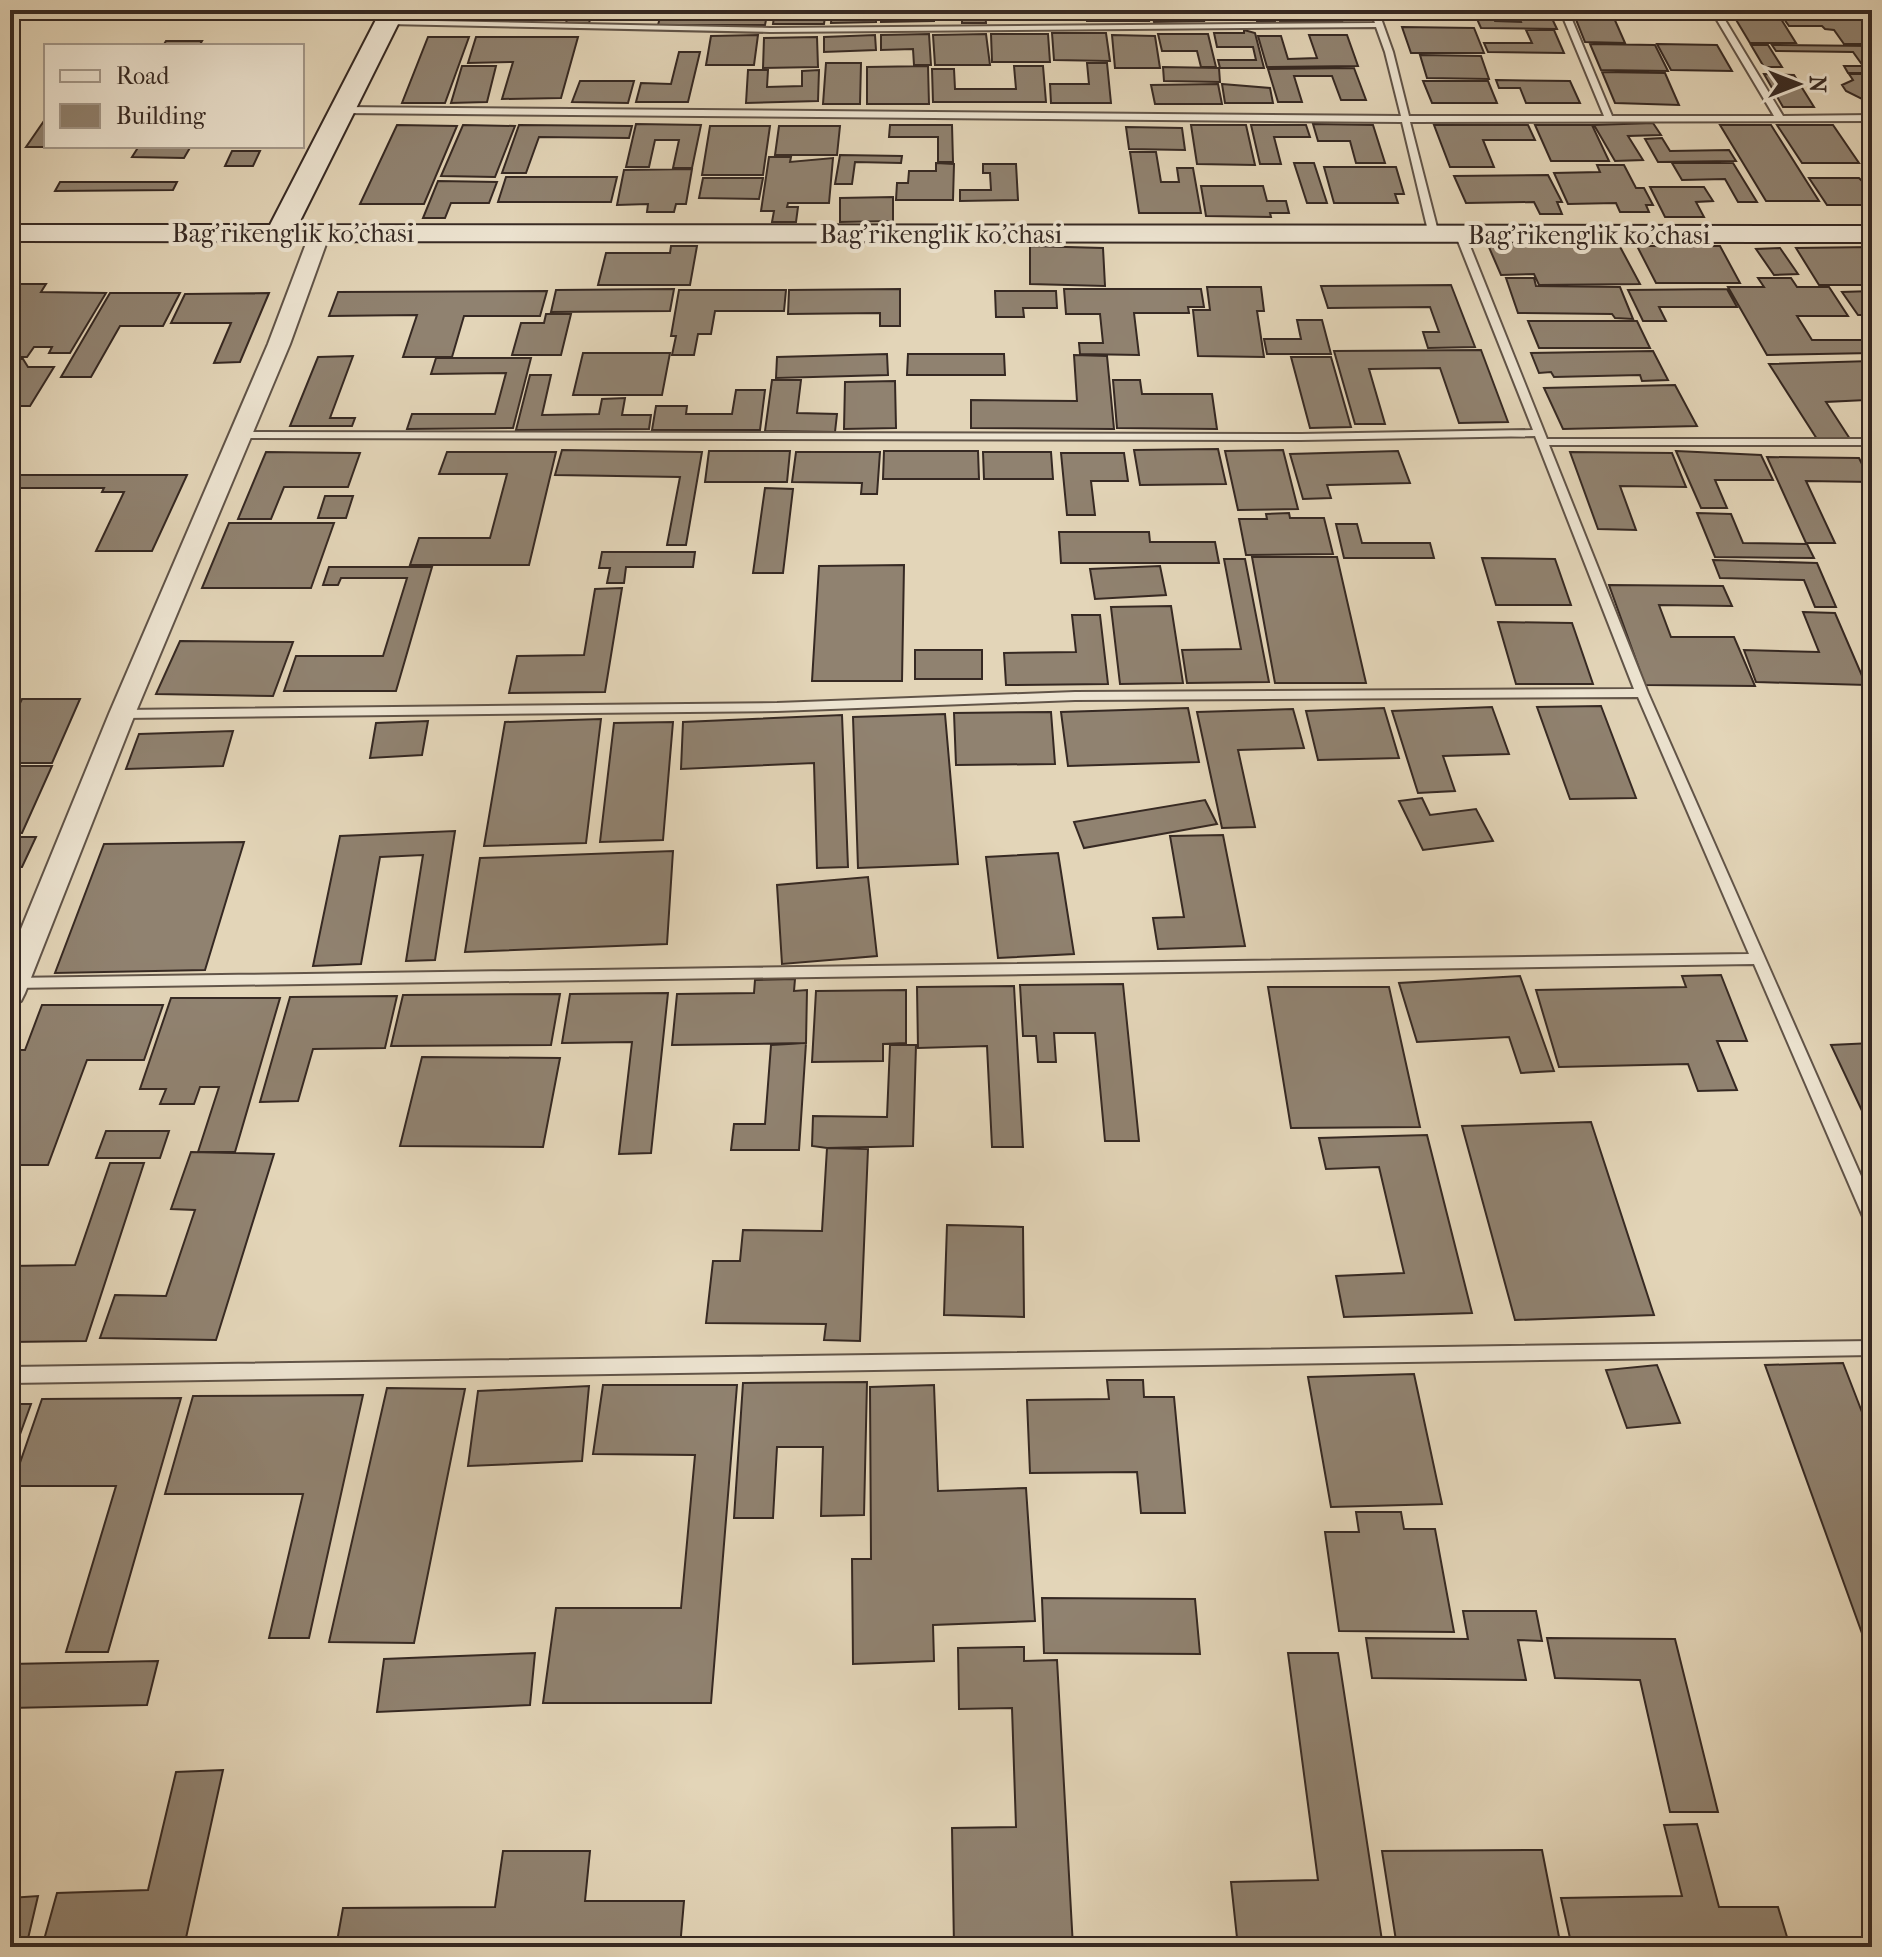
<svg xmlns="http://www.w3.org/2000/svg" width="1882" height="1957" viewBox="0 0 1882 1957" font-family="'IM FELL French Canon',serif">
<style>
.building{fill:#908270;stroke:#362923;stroke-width:2}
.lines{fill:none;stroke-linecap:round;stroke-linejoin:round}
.lane-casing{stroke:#615448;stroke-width:4}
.street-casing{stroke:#615448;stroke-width:4}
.secondary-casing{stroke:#362923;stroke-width:4}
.lane{fill:#ede4d1;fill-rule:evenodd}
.street{fill:#ede4d1;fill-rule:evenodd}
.secondary{fill:#ede4d1;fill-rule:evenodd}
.labels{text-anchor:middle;stroke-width:8;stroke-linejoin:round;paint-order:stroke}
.far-street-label{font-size:26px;fill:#362923;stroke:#ede4d1}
</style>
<rect width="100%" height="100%" fill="#e3d5b8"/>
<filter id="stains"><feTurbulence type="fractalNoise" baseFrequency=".0025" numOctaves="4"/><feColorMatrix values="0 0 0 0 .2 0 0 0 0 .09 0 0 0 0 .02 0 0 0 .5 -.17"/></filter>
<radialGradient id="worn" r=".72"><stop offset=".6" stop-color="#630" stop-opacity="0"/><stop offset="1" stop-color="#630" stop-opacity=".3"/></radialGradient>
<path class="building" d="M570,10H593L589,23H566Z
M662,10H768L765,25H658Z
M775,10H826L824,24H773Z
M832,10H876V22L831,23Z
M881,10H934V21L881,22Z
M962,10H985L986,23H962Z
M993,10H1051L1052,17L994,18Z
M1086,10H1147L1149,21H1087Z
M1151,10H1201L1204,21L1154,22Z
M1277,10H1338L1342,21H1280Z
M1473,10H1490L1495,21L1521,22L1516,10H1548L1557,29L1481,28Z
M1578,10H1637L1641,17L1581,16Z
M1641,10H1698L1702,18L1645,17Z
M1727,10H1787L1792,18L1731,17Z
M1790,10H1856L1861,18L1794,17Z
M1256,12H1273L1275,22L1257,21Z
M1575,17L1614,18L1625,43L1585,42Z
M1735,18L1781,19L1796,43H1750Z
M1784,19H1864L1872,30V44H1844L1834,30L1825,29L1822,26H1789Z
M1402,27L1474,28L1484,53H1411Z
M1244,30L1255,33L1264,68H1220L1218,60H1256L1253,47H1217L1214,33H1244Z
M1526,30H1554L1564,53L1488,52L1484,43H1532Z
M1052,33H1106L1110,61L1054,60Z
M929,34L931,65H914L913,49L881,50V35Z
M986,34L990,65H935L933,35Z
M991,34H1048L1050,62H992Z
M1158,34H1208L1216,67H1201L1197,51H1162Z
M758,35L754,65H706L711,36Z
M875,35L876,50L824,52V37Z
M1112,35L1155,36L1160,68H1115Z
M1309,35H1347L1358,66L1267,67L1258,36H1281L1288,59L1317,58Z
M428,37H469L445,103H402Z
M476,37H578L561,98L502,99L513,62L468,63Z
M817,37L818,67L763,68L764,38Z
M166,41H202L199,46H163Z
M1590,44L1655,45L1668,71L1601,70Z
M1657,44L1717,45L1732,71L1671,70Z
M1751,45H1768L1782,67H1764Z
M1772,45L1872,46V73H1848L1844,66H1863L1853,52L1776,51Z
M679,52H700L688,102H636L641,83L671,84Z
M1420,55L1481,56L1489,79L1427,78Z
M826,63H861L860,104H823Z
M1087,63H1107L1111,103H1051L1050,84H1089Z
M462,66H496L487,102L451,103Z
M928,66L929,104H867V67Z
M1014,66H1043L1046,102H933L932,69H954L955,89H1016Z
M1163,67L1219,68L1220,82L1164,81Z
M1354,68L1366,100H1341L1332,76H1294L1302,102H1278L1268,69Z
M748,70H768L767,87L802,86V71L819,70L818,101L746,103Z
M1602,72L1665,73L1679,105L1615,103Z
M1764,74L1794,75L1814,107H1783Z
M1849,74H1872V104L1846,91L1842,85L1853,80Z
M1496,80L1570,81L1580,103H1526L1520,88H1499Z
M580,81H634L628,103L572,102Z
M1423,81H1488L1497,103H1432Z
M1218,84L1222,104H1155L1151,85Z
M1222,84L1270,88L1273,103H1225Z
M46,118V146L60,147H26Z
M1653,123L1661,135L1628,136L1643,160L1615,161L1594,125Z
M636,124L701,125L692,168H673L679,140H655L649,167H626Z
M1313,124L1373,125L1385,163H1356L1350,141H1318Z
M397,125L457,126L424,204H360Z
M463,125L515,126L495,177L441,176Z
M519,125L632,126L629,138L539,137L526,173H502Z
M890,125H952L953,162H938V137H889Z
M1191,125H1246L1255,165L1197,164Z
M1251,125H1306L1310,137H1274L1281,164H1260Z
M1434,125H1528L1535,140H1483L1494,167H1450Z
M1535,125H1592L1609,161H1551Z
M1720,125H1771L1819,201H1766Z
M1777,125H1833L1859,163H1802Z
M710,126H770L763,175H702Z
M779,126H840L837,155H775Z
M1126,127L1182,128L1185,150L1129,149Z
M1662,138L1670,151L1729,150L1736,161L1658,162L1645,139Z
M139,146H191L184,158L132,157Z
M232,151H260L253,166H225Z
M1130,152H1156L1161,182H1179L1177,168H1193L1201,213H1139Z
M840,155L902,156L901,163L855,162L852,184H835Z
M769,157H791L790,162L833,158L829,203H788L787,207H798L796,222H772L774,211H761Z
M936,163L954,164L953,200H896L897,183H908L909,171H936Z
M1294,163H1314L1327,203H1307Z
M1672,163H1733L1757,202H1738L1725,179L1682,180Z
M983,164H1016L1018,200L960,201V190H991L990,173H983Z
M1597,165H1624L1636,188H1644L1653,205H1646L1649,212H1620L1616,203L1568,204L1554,173L1600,172Z
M1324,167H1396L1404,194H1395L1398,203H1334Z
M692,169L686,204H676L674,212H647L648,204L617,205L624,170Z
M1548,175L1562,202H1557L1562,214H1540L1534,202L1466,203L1454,176Z
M506,177H617L611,202H498Z
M703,178H763L759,199L699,198Z
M1809,178H1859L1863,182H1872V205H1827Z
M438,181L497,182L489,203H451L445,218H423Z
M60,182H177L173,190L55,191Z
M1201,186H1263L1267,201H1286L1289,213H1270L1271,217L1206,216Z
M1650,187H1704L1713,201L1696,202L1704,217H1665Z
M893,197V221L840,222V198Z
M1618,243L1640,284L1539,285L1534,274L1501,275L1488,245Z
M671,246H697L690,285H598L606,253H670Z
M1030,246L1103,248L1105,286L1030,284Z
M1637,246H1720L1740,283H1656Z
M1872,247V285H1819L1796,248Z
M1780,248L1798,274L1774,275L1756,249Z
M1506,278H1534L1536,286L1620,287L1633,319L1615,318L1612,314L1518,313Z
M1758,278H1791L1797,287H1829L1848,316H1797L1812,340H1864L1872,353L1767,355L1728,287H1764Z
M10,284H46L41,292L106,293L70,353H49L52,347H34L27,357H10Z
M1451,285L1475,347L1428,348L1423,332H1439L1430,307L1328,308L1321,286Z
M1207,287H1261L1264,311H1257L1264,357L1198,356L1193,310H1210Z
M674,289L670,311L551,312L556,290Z
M900,289V326H880V313L788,314L789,290Z
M1064,289H1201L1204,307H1188L1189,313H1134L1139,355L1080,354L1079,343H1103L1100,314H1066Z
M1727,289L1737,307H1659L1666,321H1643L1628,290Z
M679,290H786L784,311H715L711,334H698L694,355H672L676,336H671Z
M547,291L540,316H464L452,357H403L417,315L329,316L338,292Z
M995,291H1056L1057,308H1023L1024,317H996Z
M1872,291V315H1858L1842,292Z
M110,293H180L163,326H120L91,377H61Z
M269,293L240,362L214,363L231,323H171L185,294Z
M546,314H571L561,355H512L521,323H544Z
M1297,320H1322L1331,354H1267L1264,339H1301Z
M1528,321H1637L1650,348H1539Z
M1481,350L1508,422L1459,423L1440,368L1369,369L1385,424H1355L1334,351Z
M1653,351L1668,380L1642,381L1640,375L1554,377L1551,372L1539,373L1531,353Z
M583,353H670L662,395H573Z
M887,354L888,375L776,378L777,357Z
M908,354H1004L1005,375H907Z
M1074,355L1107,356L1114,429L971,428V400L1077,401Z
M353,356L330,418H355L352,426H290L318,357Z
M1291,357H1331L1351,427L1310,428Z
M10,358L23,359L28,367H54L30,406H10Z
M436,358H531L513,428L407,429L412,414H495L506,373L431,374Z
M1871,361L1872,409L1866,400L1826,402L1850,439H1817L1769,364Z
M530,375H551L542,415L599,414L602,399L625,398L622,415H651L649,429L516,430Z
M772,380H801L797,413L837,414L835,432L765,431Z
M1113,380H1140L1142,394H1212L1217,429L1117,428Z
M895,381L896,428L844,429L845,382Z
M1675,385L1697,426L1563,429L1544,388Z
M736,390H765L760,430H652L656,406H687L686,414H732Z
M1218,449L1226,484L1140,485L1134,450Z
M562,450L702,452L686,545H667L680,477L555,475Z
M1283,450L1298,509L1238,510L1225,451Z
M709,451H790L787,482H705Z
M884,451H978L979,479H883Z
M1398,451L1410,483L1327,485L1331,498L1303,499L1290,454Z
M1676,451L1761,455L1773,480H1715L1727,508H1701Z
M266,452L360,453L348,487H284L271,519H238Z
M447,452H556L529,565H410L419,538H490L507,474H439Z
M796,452H880L877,494H861L862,483L792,482Z
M983,452H1051L1053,479H984Z
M1570,452L1672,453L1686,487L1620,486L1636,530L1598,529Z
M1061,453H1124L1128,481H1091L1095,515H1067Z
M1767,457L1859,458L1871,482L1806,481L1835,543H1806Z
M11,475H187L152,551H96L124,492H102L104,488H10Z
M765,488L793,489L783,573H753Z
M325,496H353L346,518H318Z
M1289,513L1290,518H1324L1333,554L1246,555L1239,519H1267L1266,514Z
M1697,513L1731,514L1743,543L1807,544L1814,558L1715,557Z
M229,523H334L311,588H202Z
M1336,524H1357L1362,543H1430L1434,558H1344Z
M1059,532H1149L1150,542H1215L1219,563H1061Z
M602,552H695L693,567H626L624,583H607L610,568H599Z
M1252,557H1337L1366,683H1275Z
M1482,558L1555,559L1571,605H1496Z
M1224,559H1245L1269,682L1187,683L1182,650L1241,649Z
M1713,560L1817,563L1836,607H1815L1804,580L1720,578Z
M904,565L902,681H812L819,566Z
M1160,566L1166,595L1095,599L1090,569Z
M329,567H432L396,691H284L296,656H383L407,578H341L338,585H323Z
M1609,585L1723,586L1732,606L1659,605L1671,637H1734L1755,686L1645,685Z
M622,588L605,692L509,693L517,656L584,655L595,589Z
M1171,606L1183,683L1120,684L1111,607Z
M1803,612L1835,613L1866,685L1756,682L1744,650L1819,652Z
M1072,615H1100L1108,684L1006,685L1004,653L1076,652Z
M1498,622L1572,623L1593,684H1516Z
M180,641L293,642L273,696L156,694Z
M915,650H982V679H915Z
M22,699H80L52,763H10V724Z
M1601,706L1636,798L1570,799L1537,707Z
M1492,707L1509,754L1443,756L1455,791L1418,793L1392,711Z
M1188,708L1199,762L1068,766L1061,712Z
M1384,708L1399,758L1318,760L1306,711Z
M1293,709L1304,748L1238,750L1255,827L1222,828L1197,712Z
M1051,712L1055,764L956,765L954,713Z
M945,714L958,864L858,868L853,717Z
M842,715L848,867L817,868L814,763L681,769L683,722Z
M601,719L586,843L484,846L505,722Z
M428,721L422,755L370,758L376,723Z
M673,722L663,840L600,842L614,723Z
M233,731L223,766L126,769L139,734Z
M10,766H52L22,833H10Z
M1422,798L1430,815L1476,809L1493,841L1423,850L1399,801Z
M1205,800L1217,824L1084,848L1074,822Z
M455,831L435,960L406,961L423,855L380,857L361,964L313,966L340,836Z
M1223,835L1245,946L1158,949L1153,918L1184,917L1170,836Z
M10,837H36L22,867H13L10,873Z
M244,842L205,970L55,973L104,844Z
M673,851L667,944L465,952L480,858Z
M1058,853L1074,954L998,958L986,857Z
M868,877L877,956L782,964L777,885Z
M1721,975L1747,1041H1717L1737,1090L1698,1091L1688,1064L1559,1067L1536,990L1686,987L1682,976Z
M1520,976L1554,1071L1521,1073L1509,1037L1417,1042L1399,983Z
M795,979L794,991L807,990L806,1043L672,1045L677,994L754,993L755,980Z
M1123,984L1139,1141H1105L1095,1033H1054L1056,1062H1038L1036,1036H1023L1020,985Z
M1014,986L1023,1147H992L987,1046L918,1048L917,987Z
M1268,987H1389L1420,1127L1291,1128Z
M906,990V1043L883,1044V1061L812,1062L816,991Z
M668,993L651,1153L619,1154L632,1042L562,1043L570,994Z
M560,994L551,1045L391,1046L403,995Z
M397,996L385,1048L313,1049L298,1101L260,1102L290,997Z
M171,998H280L235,1152H198L219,1087H200L194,1104H160L166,1089H140Z
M42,1005H163L144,1060H87L48,1165H10V1097L13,1088H10V1050H25Z
M806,1043L799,1150H731L734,1124H765L771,1045Z
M1872,1043V1132L1831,1045Z
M890,1045H916L913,1146L827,1148L812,1146L813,1116L887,1117Z
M422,1057L560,1058L543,1147L400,1146Z
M1591,1122L1654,1315L1515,1320L1462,1126Z
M106,1131H169L160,1158H96Z
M1427,1135L1472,1313L1344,1317L1336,1276L1404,1273L1379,1167L1326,1169L1319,1138Z
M827,1148L868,1149L860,1341L824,1340L826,1324L706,1323L713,1261H740L743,1230L822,1231Z
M191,1152L274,1154L216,1340L100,1338L115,1295L166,1296L195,1210L171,1209Z
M110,1163H144L86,1341L10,1342V1266L75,1265Z
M947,1225L1023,1227L1024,1317L944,1315Z
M1843,1363L1872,1438V1661L1765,1365Z
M1657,1365L1680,1423L1627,1428L1606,1370Z
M1414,1374L1442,1504L1331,1507L1308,1377Z
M1107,1380H1143L1144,1397H1174L1185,1513H1141L1137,1472L1030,1473L1027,1400L1109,1399Z
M867,1382L864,1515L821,1516L823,1447H777L773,1518H734L743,1383Z
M603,1385H737L711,1703H543L556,1608H681L695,1455L593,1454Z
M934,1385L938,1491L1026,1488L1035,1621L933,1625L934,1661L853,1664L852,1559H871L870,1387Z
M589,1386L582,1461L468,1466L478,1391Z
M387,1388L465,1389L414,1643L329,1642Z
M363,1395L309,1638H269L303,1494H165L193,1396Z
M181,1398L108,1652H66L116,1486H12L42,1399Z
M10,1404H31L10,1462Z
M1356,1512H1401L1404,1529H1435L1454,1632L1339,1631L1325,1532H1359Z
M1042,1598L1195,1599L1200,1654L1044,1653Z
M1463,1611H1536L1542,1641L1518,1640L1526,1680L1372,1678L1366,1638L1468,1639Z
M1547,1638L1675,1639L1718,1812H1670L1640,1680L1555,1678Z
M1024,1647V1661L1057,1660L1073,1947H954L952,1828L1016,1827L1012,1708L959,1709L958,1648Z
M535,1653L530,1705L377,1712L384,1659Z
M1288,1653H1338L1383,1947H1238L1231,1882L1318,1880Z
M158,1661L147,1705L10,1708V1664Z
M223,1770L184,1947H42L57,1893L148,1890L176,1772Z
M1697,1824L1719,1907H1778L1790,1947H1572L1561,1898L1682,1896L1664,1825Z
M1542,1850L1561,1947H1397L1382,1851Z
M503,1851H590L585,1901H684L680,1947H336L343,1908L495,1907Z
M38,1896L26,1947H10V1898Z"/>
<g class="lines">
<g class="lane-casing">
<path id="lane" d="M1370,10H1378L1393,52L1409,116H1604L1560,10H1568L1612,116H1774L1711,10H1719L1783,116L1872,115V121L1410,122L1439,235L1434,238L1429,235L1402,122L342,113L338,110L342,107L1401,116L1385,52L1376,27L770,32L387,24L383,22L387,20L770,28L1375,23Z
M1458,234L1466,236L1547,439H1872V445H1549L1648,693L1872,1201V1226L1866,1224L1864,1219L1754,964L10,988V978L1749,954L1638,697L1075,700L777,711L122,718L116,714L122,710L777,703L1075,692L1634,689L1535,436L1301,440L240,438L235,435L240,432L1301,434L1533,430L1456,236Z
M1872,1341V1355L10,1383V1367Z"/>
</g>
<g class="street-casing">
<path id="street" d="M320,227L330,233L290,344L135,714L25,993L21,1001L10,1005V956L109,714L268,344L310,233Z"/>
</g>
<g class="secondary-casing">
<path id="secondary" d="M381,10H405L298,225L1872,226V242L10,241V225H270Z"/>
</g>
<use href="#lane" class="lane"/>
<use href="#street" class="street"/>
<use href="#secondary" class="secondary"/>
</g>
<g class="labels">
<g class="far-street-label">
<text x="293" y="242">Bag'rikenglik ko'chasi</text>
<text x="941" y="243">Bag'rikenglik ko'chasi</text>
<text x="1589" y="244">Bag'rikenglik ko'chasi</text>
</g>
</g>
<rect width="1882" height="1957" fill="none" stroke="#e3d5b8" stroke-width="40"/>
<rect x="12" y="12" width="1858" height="1933" fill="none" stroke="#362923" stroke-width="4"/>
<rect x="20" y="20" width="1842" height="1917" fill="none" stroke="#362923" stroke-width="2"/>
<rect x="44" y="44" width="260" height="104" fill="#ede4d1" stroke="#a4998b" stroke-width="2"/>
<rect x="60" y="70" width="40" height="12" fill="#ede4d1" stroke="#a4998b" stroke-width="2"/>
<text x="116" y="84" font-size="24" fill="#362923">Road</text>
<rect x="60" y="104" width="40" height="24" fill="#908270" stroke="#a4998b" stroke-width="2"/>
<text x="116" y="124" font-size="24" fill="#362923">Building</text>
<g transform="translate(1798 84) rotate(90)" stroke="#ede4d1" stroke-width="6" paint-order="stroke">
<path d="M0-6L14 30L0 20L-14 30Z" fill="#362923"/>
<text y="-12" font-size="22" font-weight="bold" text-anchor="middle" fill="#362923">N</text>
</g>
<rect width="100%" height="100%" filter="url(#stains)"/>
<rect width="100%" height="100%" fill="url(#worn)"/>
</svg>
